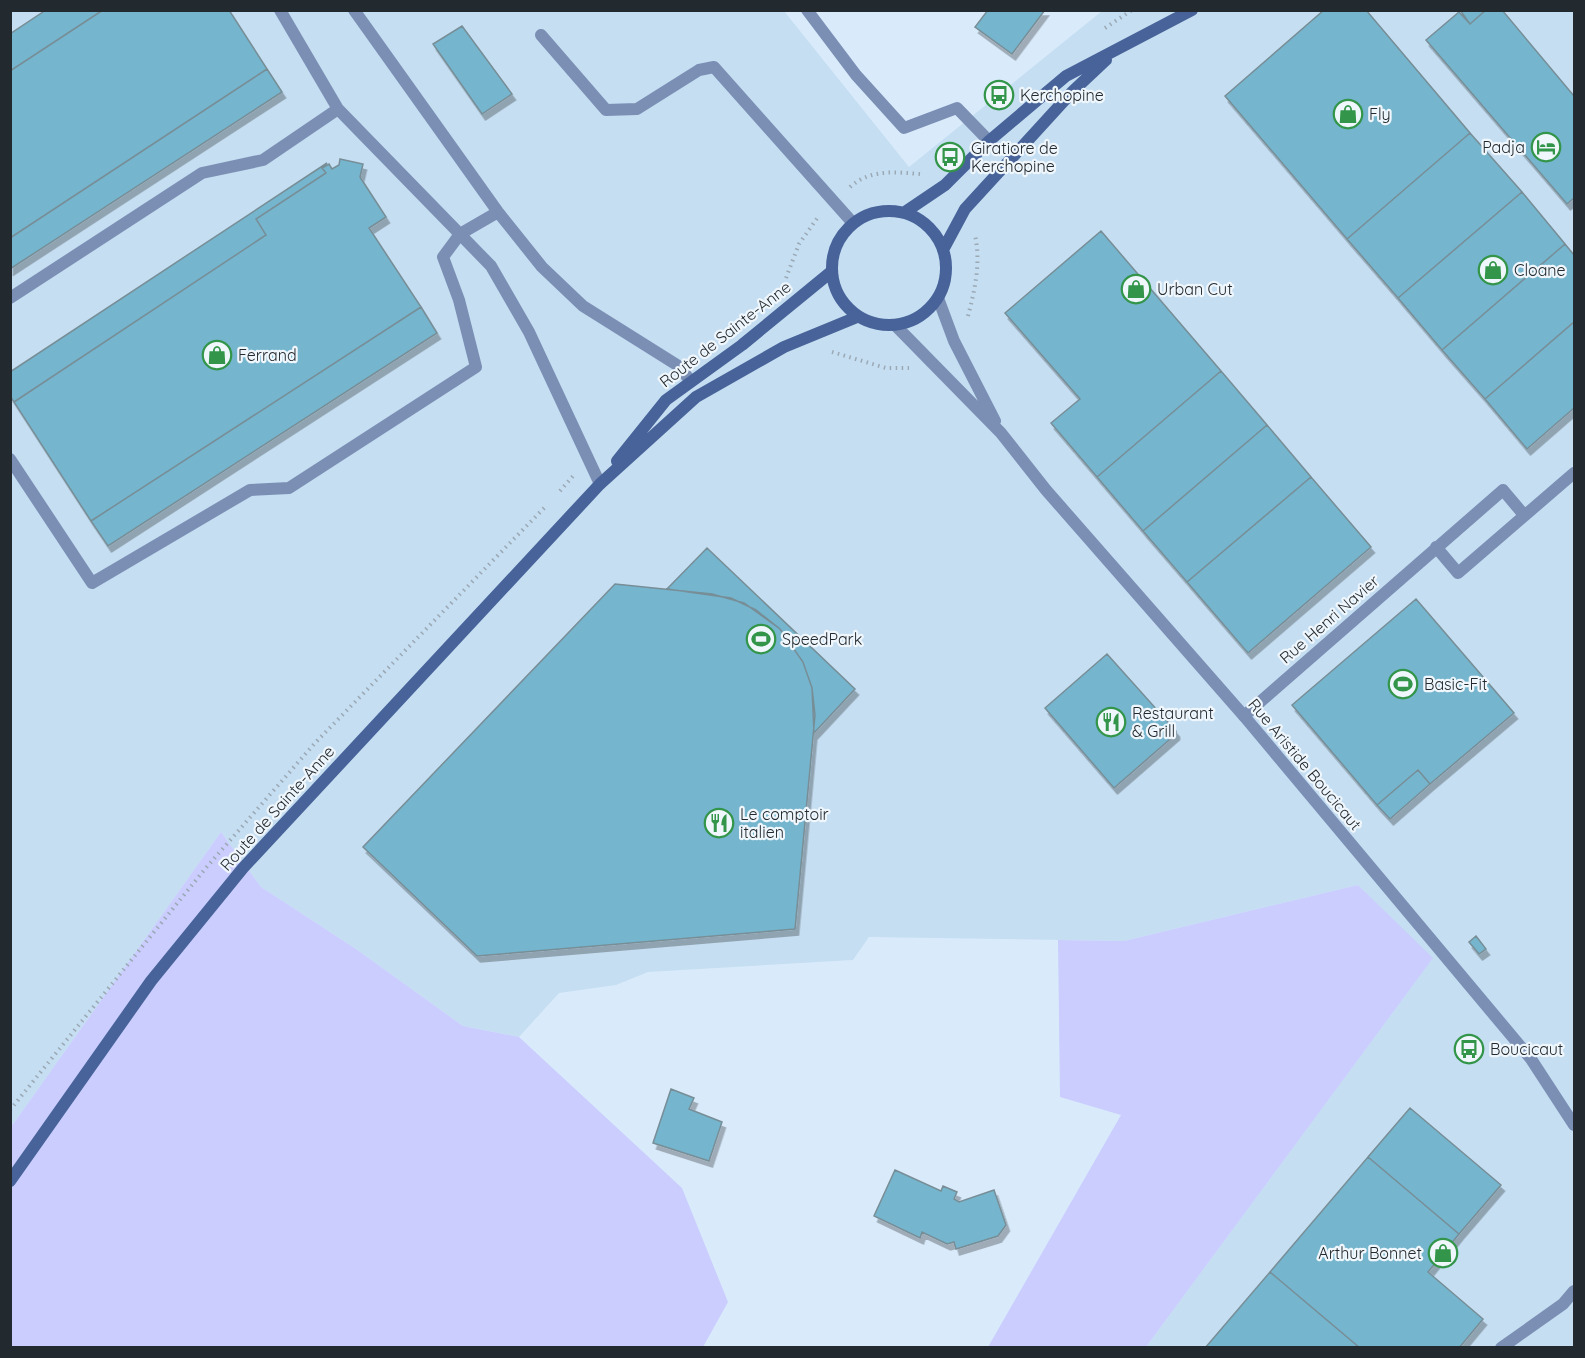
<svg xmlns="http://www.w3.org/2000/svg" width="1585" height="1358" viewBox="0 0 1585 1358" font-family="Quicksand,sans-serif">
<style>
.built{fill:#c5def2}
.green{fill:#cacdfe}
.building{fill:#74b5ce;stroke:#788e97;stroke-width:1.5;filter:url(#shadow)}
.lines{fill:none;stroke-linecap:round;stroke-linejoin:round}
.path{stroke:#9ba9b5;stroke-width:4;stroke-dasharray:1.5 4.5;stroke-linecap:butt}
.lane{stroke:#7b8fb4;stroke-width:12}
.street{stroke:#7b8fb4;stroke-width:12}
.secondary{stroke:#476399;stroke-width:12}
.labels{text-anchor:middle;stroke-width:4.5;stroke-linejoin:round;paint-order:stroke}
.poi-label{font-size:16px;fill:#232a2f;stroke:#eff7fd;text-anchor:start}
.street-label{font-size:16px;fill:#232a2f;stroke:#eff7fd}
</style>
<defs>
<filter id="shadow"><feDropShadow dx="3.5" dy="6" stdDeviation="0" flood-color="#0004"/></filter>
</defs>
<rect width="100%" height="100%" fill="#d9ebfb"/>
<path class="built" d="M11,11H784L909,167L1102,11H1574V1347H1146L1432,959L1358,885L1124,941L869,937L853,960L648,972L616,985L559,993L519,1037L463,1026L356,949L261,887L221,832L11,1127Z"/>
<path class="green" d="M221,832L261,887L356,949L463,1026L519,1037L682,1188L728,1302L703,1347L11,1348V1127Z
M1358,885L1433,958L1146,1347H988L1121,1115L1060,1097L1058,940L1124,941Z"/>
<path class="building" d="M46,10H103L10,71V34Z
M103,10H229L267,69L10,238V71Z
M988,10H1045L1012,54L975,27Z
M1324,10H1366L1470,133L1347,239L1225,96Z
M1460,10H1486L1470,24Z
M1486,10H1502L1574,96V198L1567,204L1426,40L1459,12L1470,24Z
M462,26L512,94L482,114L433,44Z
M267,69L282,92L10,269V238Z
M1470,133L1522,192L1398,298L1347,239Z
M340,159L363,164L360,177L386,217L369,228L421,307L91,521L14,402L266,235L256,219L326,173L322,168L329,164L332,169L339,165Z
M327,163L322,168L326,173L256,219L266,235L14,402L10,396V372Z
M1522,192L1565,244L1442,350L1398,298Z
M1101,231L1221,371L1097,477L1051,423L1080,399L1005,313Z
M1565,244L1574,255V322L1485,399L1442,350Z
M421,307L437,333L108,546L91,521Z
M1574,322V408L1527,449L1485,399Z
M1221,371L1267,425L1143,531L1097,477Z
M1267,425L1311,477L1187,582L1143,531Z
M1311,477L1371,547L1248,653L1187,582Z
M707,548L855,689L814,733L812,688L803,662L780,629L756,610L731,598L667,589Z
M615,584L712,594L744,603L780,629L803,662L812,688L815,715L795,929L477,956L363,847Z
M1416,599L1514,713L1430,784L1418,770L1377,805L1292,705Z
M1107,654L1176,731V734L1114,788L1045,708Z
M1418,770L1430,784L1390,819L1377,805Z
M1476,936L1486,949L1479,954L1469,942Z
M671,1089L694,1098L689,1109L722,1122L709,1161L653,1143Z
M1410,1108L1501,1185L1459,1234L1368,1157Z
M1368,1157L1459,1234L1428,1272L1483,1319L1459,1348H1360L1270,1272Z
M895,1170L941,1191L943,1186L957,1192L954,1199L959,1202L994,1190L1006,1225L998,1236L956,1249L954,1242L947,1244L922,1232L920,1238L874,1216Z
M1270,1272L1360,1348H1205Z"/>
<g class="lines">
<path class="path" d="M1105,28L1132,10
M850,187C870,169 895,172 920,174
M786,278L799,244L818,217
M968,316C975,289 981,263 975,235
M832,352L886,368H909
M560,491L573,476
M10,1110L205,869L315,743L545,507"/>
<path class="lane" d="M280,10L338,109L491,266L529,332L600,484
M354,10L498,212L542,267L583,306L677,365L690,380
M541,35L606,110L637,109L699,70L714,67L852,222
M10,298L202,173L263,160L338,109
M10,459L92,583L250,490L289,488L476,367L459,300L443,257L460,234L498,212
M1436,547L1458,573L1574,473
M1244,716L1503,490L1524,515
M1501,1348L1563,1304L1574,1291"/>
<path class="street" d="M807,10L856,75L904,128L957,108L989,141
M938,298L954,341L995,421
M896,326L1001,433L1046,490L1244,716L1531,1059L1574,1125"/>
<path class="secondary" d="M832 268a57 57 0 1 1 114 0a57 57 0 1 1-114 0Z
M905,212L945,185L989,141L1066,76L1192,10
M943,250L965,209L1073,91L1106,60
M617,461L666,400L742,345L831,272
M10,1181L151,981L243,868L600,484L696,397L784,347L857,317"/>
</g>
<defs>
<g id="bus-ring" transform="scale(1.5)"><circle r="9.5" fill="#eff7fd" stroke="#339549" stroke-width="1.5"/><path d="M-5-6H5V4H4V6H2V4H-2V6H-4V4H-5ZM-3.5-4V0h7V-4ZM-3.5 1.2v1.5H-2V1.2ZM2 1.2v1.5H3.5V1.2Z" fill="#339549"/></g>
<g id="shop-ring" transform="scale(1.5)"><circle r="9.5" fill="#eff7fd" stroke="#339549" stroke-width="1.5"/><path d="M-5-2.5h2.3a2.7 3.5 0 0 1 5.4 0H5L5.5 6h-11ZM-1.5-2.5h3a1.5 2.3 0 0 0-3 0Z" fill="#339549"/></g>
<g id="hotel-ring" transform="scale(1.5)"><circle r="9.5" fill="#eff7fd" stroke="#339549" stroke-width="1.5"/><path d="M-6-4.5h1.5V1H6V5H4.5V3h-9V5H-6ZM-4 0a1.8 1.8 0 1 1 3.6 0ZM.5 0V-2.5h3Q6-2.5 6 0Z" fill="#339549"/></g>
<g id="stadium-ring" transform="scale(1.5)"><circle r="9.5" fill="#eff7fd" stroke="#339549" stroke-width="1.5"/><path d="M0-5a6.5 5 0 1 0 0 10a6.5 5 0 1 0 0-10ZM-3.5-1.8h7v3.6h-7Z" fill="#339549"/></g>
<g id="restaurant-ring" transform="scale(1.5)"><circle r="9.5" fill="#eff7fd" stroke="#339549" stroke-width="1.5"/><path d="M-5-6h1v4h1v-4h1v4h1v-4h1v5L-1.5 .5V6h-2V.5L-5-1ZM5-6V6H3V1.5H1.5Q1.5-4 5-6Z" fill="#339549"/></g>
</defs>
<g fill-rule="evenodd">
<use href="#bus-ring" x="999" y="95"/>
<use href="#shop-ring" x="1348" y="114"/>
<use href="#hotel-ring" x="1546" y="147"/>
<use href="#bus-ring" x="950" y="157"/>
<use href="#shop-ring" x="1493" y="270"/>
<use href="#shop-ring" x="1136" y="289"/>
<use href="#shop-ring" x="217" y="355"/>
<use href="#stadium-ring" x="761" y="639"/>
<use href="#stadium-ring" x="1403" y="684"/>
<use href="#restaurant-ring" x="1111" y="722"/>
<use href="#restaurant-ring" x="719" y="823"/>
<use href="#bus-ring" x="1469" y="1049"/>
<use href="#shop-ring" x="1443" y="1253"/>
</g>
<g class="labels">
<g class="poi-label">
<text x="1020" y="101">Kerchopine</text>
<text x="1369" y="120">Fly</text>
<text x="1525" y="153" text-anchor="end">Padja</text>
<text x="971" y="154">Giratiore de<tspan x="971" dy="18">Kerchopine</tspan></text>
<text x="1514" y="276">Cloane</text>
<text x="1157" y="295">Urban Cut</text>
<text x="238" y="361">Ferrand</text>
<text x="782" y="645">SpeedPark</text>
<text x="1424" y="690">Basic-Fit</text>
<text x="1132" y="719">Restaurant<tspan x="1132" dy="18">&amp; Grill</tspan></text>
<text x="740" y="820">Le comptoir<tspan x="740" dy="18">italien</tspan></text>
<text x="1490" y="1055">Boucicaut</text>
<text x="1422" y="1259" text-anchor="end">Arthur Bonnet</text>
</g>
<g class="street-label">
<text transform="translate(725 334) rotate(-38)" y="6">Route de Sainte-Anne</text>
<text transform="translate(1329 619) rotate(-41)" y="6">Rue Henri Navier</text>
<text transform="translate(1305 764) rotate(50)" y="6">Rue Aristide Boucicaut</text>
<text transform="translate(277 808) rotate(-48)" y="6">Route de Sainte-Anne</text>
</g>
</g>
<rect width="1585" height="1358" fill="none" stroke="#232a2f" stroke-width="24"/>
</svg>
